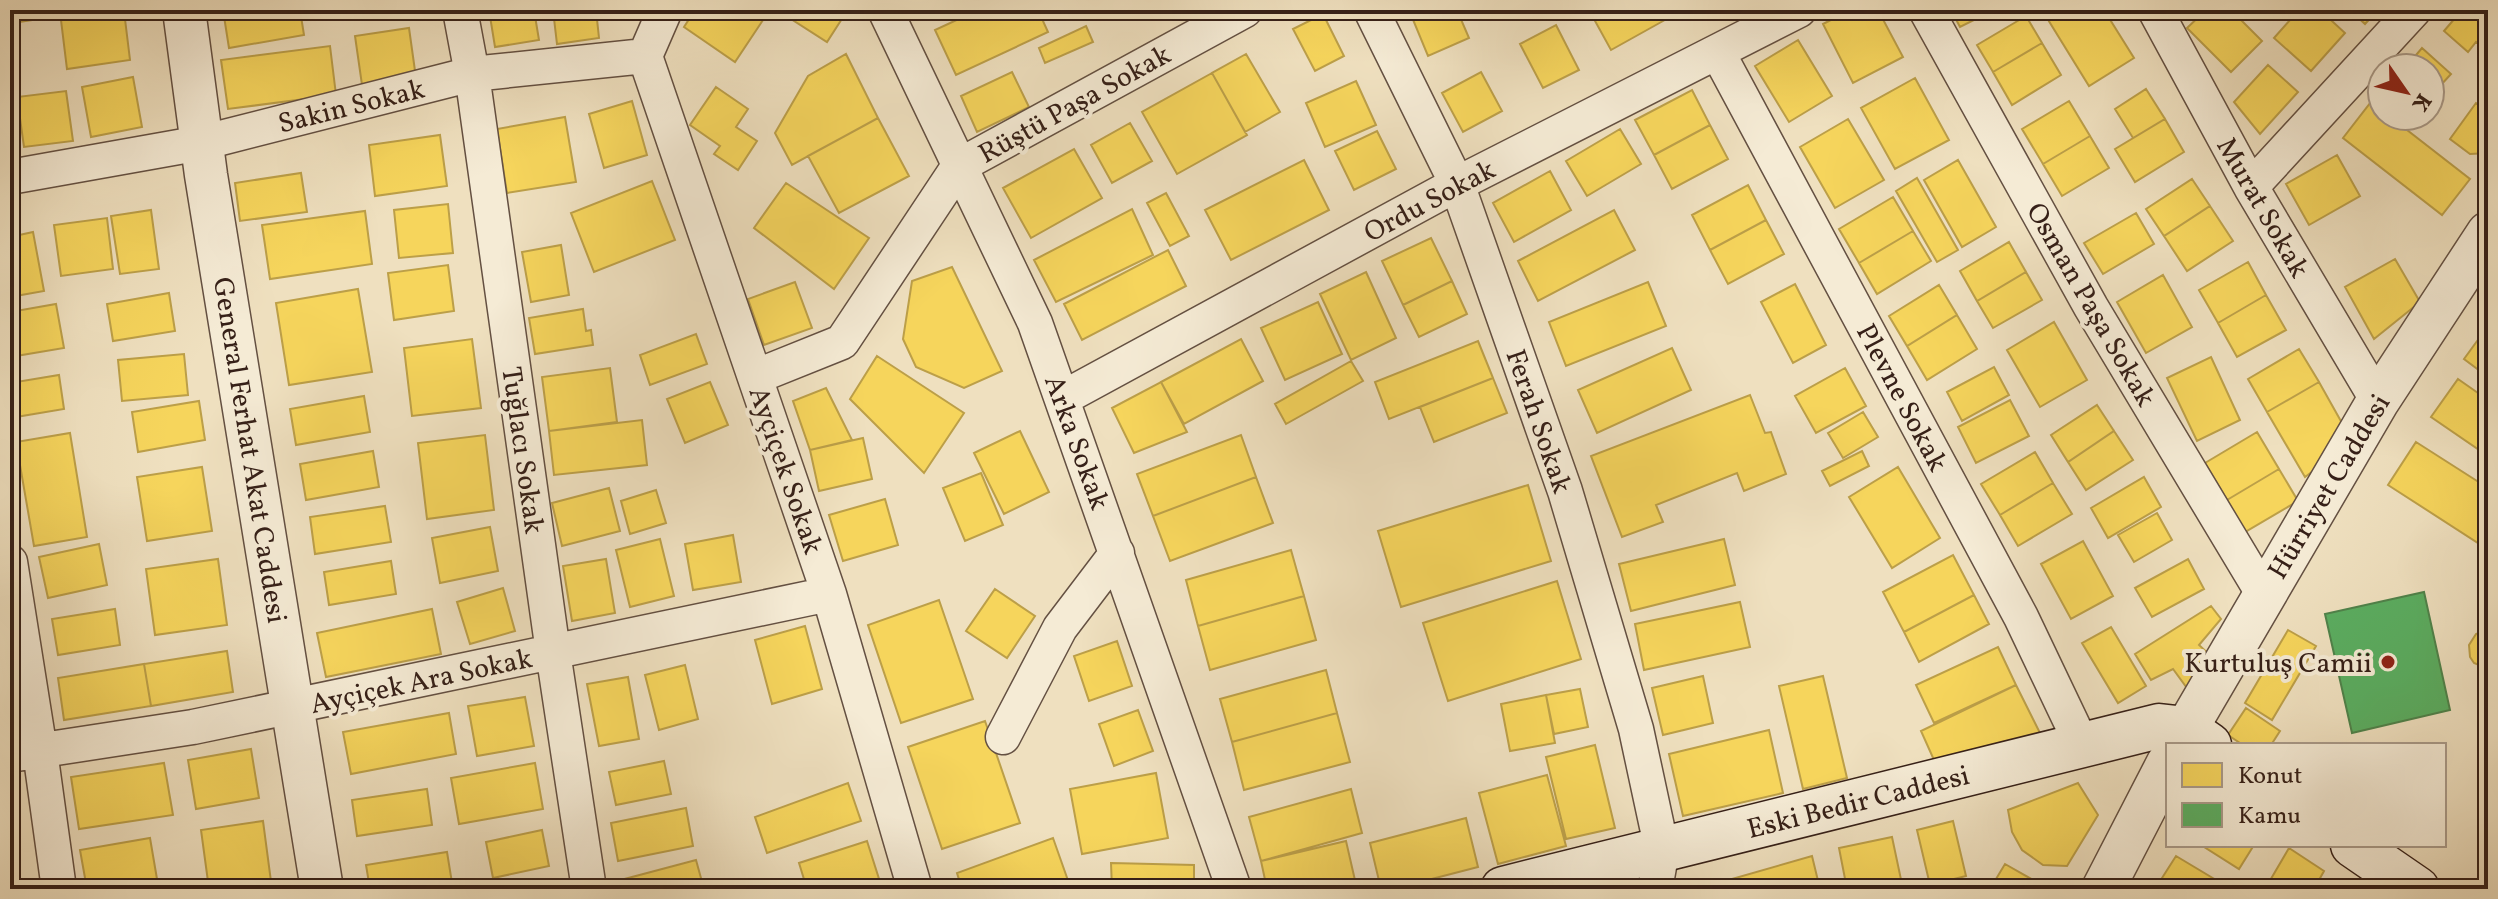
<svg xmlns="http://www.w3.org/2000/svg" width="2498" height="899" viewBox="0 0 2498 899" font-family="Vollkorn,serif">
<style>
.homes{fill:#f6d55c;stroke:#bc9f48;stroke-width:2}
.public{fill:#5aae61;stroke:#4f834b;stroke-width:2}
.lines{fill:none;stroke-linecap:round;stroke-linejoin:round}
.minor-casing{stroke:#645042;stroke-width:37}
.tertiary-casing{stroke:#645042;stroke-width:45}
.secondary-casing{stroke:#362018;stroke-width:47}
.minor{stroke:#f5ebd5;stroke-width:34}
.tertiary{stroke:#f5ebd5;stroke-width:42}
.secondary{stroke:#f5ebd5;stroke-width:44}
.poi-dot{fill:#8f2418;stroke:#f5ebd5;stroke-width:3}
.labels{text-anchor:middle;stroke-width:8;stroke-linejoin:round;paint-order:stroke}
.street-label{font-size:28px;fill:#362018;stroke:#f5ebd5}
.poi-label{font-size:28px;fill:#362018;stroke:#f5ebd5;text-anchor:end}
</style>
<rect width="100%" height="100%" fill="#efe0bf"/>
<filter id="stains"><feTurbulence type="fractalNoise" baseFrequency=".0025" numOctaves="4"/><feColorMatrix values="0 0 0 0 .2 0 0 0 0 .09 0 0 0 0 .02 0 0 0 .5 -.17"/></filter>
<radialGradient id="worn" r=".72"><stop offset=".6" stop-color="#630" stop-opacity="0"/><stop offset="1" stop-color="#630" stop-opacity=".3"/></radialGradient>
<path class="homes" d="M10,10H32L33,20L12,23Z
M223,10H300L304,35L229,48Z
M489,10H534L539,40L495,47Z
M553,10H596L599,38L557,44Z
M695,10H748L763,20L735,62L684,27Z
M777,10H846L847,11L827,42Z
M978,10H1038L1048,32L956,75L935,30Z
M1409,10H1457L1469,38L1428,56Z
M1589,10H1668L1672,16L1611,50Z
M1850,10H1878L1903,57L1853,83L1823,24Z
M1951,10H1994L1960,27Z
M2060,10H2104L2134,58L2089,86L2047,18Z
M2206,10H2231L2262,41L2231,72L2187,28Z
M2299,10H2320L2345,33L2311,71L2274,38Z
M2350,10H2378L2365,24Z
M2462,10H2488L2487,51L2476,42L2468,52L2444,31Z
M124,11L130,60L67,69L61,20Z
M1323,14L1344,56L1315,71L1293,29Z
M2026,16L2042,43L1993,72L1977,45Z
M1556,25L1579,70L1543,88L1520,44Z
M1086,26L1093,42L1045,63L1039,48Z
M409,28L416,78L362,85L355,36Z
M1798,40L1832,96L1789,122L1755,66Z
M2042,43L2061,75L2012,105L1993,72Z
M330,46L336,95L228,109L221,60Z
M2422,48L2451,74L2430,97V68H2405Z
M846,54L878,118L792,165L775,133L808,76Z
M1246,54L1280,112L1245,132L1212,73Z
M2268,65L2298,92L2260,134L2234,102Z
M1012,72L1029,107L977,132L961,96Z
M1481,72L1502,111L1463,132L1442,93Z
M1212,73L1247,135L1177,174L1142,112Z
M133,77L142,127L91,137L82,87Z
M1915,78L1949,140L1895,169L1861,108Z
M1356,81L1376,125L1325,147L1306,103Z
M716,87L748,109L736,127L757,141L738,170L714,154L720,146L690,125Z
M2146,89L2165,119L2133,138L2115,109Z
M1692,90L1710,125L1654,155L1635,120Z
M66,91L73,141L24,147L17,97Z
M632,101L647,155L604,168L589,114Z
M2069,101L2090,136L2043,164L2022,129Z
M2371,102L2382,110V116H2389L2470,179L2442,215L2343,138Z
M2476,103L2488,110V153L2470,154L2450,139Z
M565,117L576,182L507,193L497,129Z
M878,118L909,176L839,213L808,156Z
M1848,119L1884,180L1835,208L1800,147Z
M2165,119L2184,152L2135,182L2115,149Z
M1130,123L1152,161L1112,183L1091,145Z
M1710,125L1728,159L1672,189L1654,155Z
M1620,129L1641,164L1587,196L1566,161Z
M1377,131L1396,169L1354,190L1335,151Z
M440,135L447,186L375,196L369,145Z
M2090,136L2109,168L2062,196L2043,164Z
M1074,149L1102,198L1031,238L1003,188Z
M2337,155L2360,196L2309,225L2286,184Z
M1304,160L1329,210L1231,260L1205,210Z
M1958,160L1996,227L1962,247L1924,180Z
M1550,171L1571,210L1514,242L1493,203Z
M301,173L307,212L240,221L235,183Z
M1917,178L1958,250L1937,262L1896,191Z
M2192,179L2210,206L2164,236L2146,209Z
M652,181L675,240L594,272L571,213Z
M786,183L869,238L834,289L754,228Z
M1748,185L1766,220L1710,250L1692,215Z
M1166,193L1189,236L1170,246L1147,203Z
M1893,197L1913,231L1859,263L1839,229Z
M448,204L453,253L399,258L394,210Z
M2210,206L2233,241L2187,271L2164,236Z
M1132,209L1153,255L1056,302L1034,260Z
M151,210L159,269L120,274L111,216Z
M1614,210L1635,250L1538,301L1518,261Z
M365,211L372,264L270,279L262,225Z
M2136,213L2154,244L2103,274L2084,243Z
M107,218L113,269L61,276L54,225Z
M1766,220L1784,254L1728,284L1710,250Z
M1913,231L1931,261L1877,294L1859,263Z
M33,232L44,291L10,297V237Z
M1431,238L1452,281L1403,305L1382,261Z
M2009,242L2026,272L1977,301L1960,271Z
M561,245L569,295L531,302L522,252Z
M1168,250L1186,286L1082,340L1064,304Z
M2395,259L2420,302L2374,339L2345,287Z
M2248,262L2266,295L2218,323L2199,290Z
M448,265L454,311L394,320L388,273Z
M952,267L1002,371L964,388L916,367L903,339L912,281Z
M1366,272L1396,338L1351,360L1320,294Z
M2026,272L2042,300L1993,328L1977,301Z
M2163,275L2192,327L2146,353L2117,302Z
M1452,281L1467,314L1419,337L1403,305Z
M795,282L812,328L764,345L748,299Z
M1648,282L1666,326L1566,366L1549,322Z
M1795,284L1826,345L1793,363L1761,302Z
M1939,285L1957,315L1907,346L1889,316Z
M358,289L372,372L289,385L276,303Z
M169,293L175,331L113,341L107,304Z
M2266,295L2286,330L2237,357L2218,323Z
M1318,302L1342,354L1285,380L1261,328Z
M56,304L64,348L10,357V312Z
M583,309L586,331L591,330L593,345L535,354L529,318Z
M1957,315L1977,349L1927,380L1907,346Z
M2054,322L2087,380L2040,407L2007,350Z
M2488,326V377L2464,359Z
M696,334L707,364L650,385L640,355Z
M472,339L481,408L412,416L404,348Z
M1241,339L1263,381L1184,424L1161,382Z
M1478,341L1493,378L1389,419L1375,382Z
M1672,348L1691,390L1597,433L1578,390Z
M2299,349L2319,382L2267,412L2248,379Z
M184,354L188,395L122,401L118,360Z
M877,356L964,413L924,473L850,399Z
M2211,357L2240,420L2197,441L2167,378Z
M1351,361L1363,381L1286,424L1275,404Z
M1994,367L2009,395L1962,421L1947,392Z
M610,368L617,422L549,431L542,377Z
M1845,368L1866,406L1816,433L1795,396Z
M59,375L64,409L10,418V383Z
M1493,378L1507,413L1434,442L1420,407Z
M2458,379L2488,400V456L2431,417Z
M710,382L728,425L685,443L667,399Z
M1161,382L1187,432L1134,453L1112,408Z
M2319,382L2347,432L2325,462L2305,477L2267,412Z
M826,388L852,440L810,450L793,401Z
M1750,395L1765,433L1771,432L1786,474L1744,491L1737,473L1656,505L1663,522L1622,537L1591,456Z
M364,396L370,432L296,445L290,409Z
M2010,400L2029,436L1976,463L1958,427Z
M199,401L205,440L138,452L132,412Z
M2097,405L2114,431L2068,462L2051,435Z
M1863,412L1878,437L1843,458L1828,433Z
M642,420L647,465L554,475L549,431Z
M1020,431L1049,492L1004,514L974,453Z
M2114,431L2133,460L2086,490L2068,462Z
M2257,432L2279,469L2227,500L2205,463Z
M70,433L87,537L34,546L16,442Z
M485,435L494,510L427,519L418,443Z
M1241,435L1256,477L1153,516L1137,474Z
M863,438L872,479L819,491L810,450Z
M2416,442L2488,488V527L2478,543L2388,485Z
M373,451L379,487L306,500L300,464Z
M1862,451L1869,466L1830,486L1822,471Z
M2035,452L2053,483L2000,515L1981,484Z
M202,467L212,531L147,541L137,477Z
M1898,467L1940,538L1892,568L1849,497Z
M2279,469L2298,501L2245,532L2227,500Z
M981,473L1003,525L965,541L943,488Z
M1256,477L1273,523L1170,561L1153,516Z
M2144,477L2161,507L2108,538L2091,508Z
M2053,483L2072,514L2018,546L2000,515Z
M1528,485L1551,561L1401,607L1378,531Z
M609,488L620,531L562,546L552,503Z
M656,490L666,523L630,534L621,501Z
M885,499L898,545L843,561L829,515Z
M385,506L391,542L315,554L310,517Z
M2157,513L2172,540L2134,562L2118,535Z
M490,527L498,571L440,583L432,538Z
M733,535L741,582L693,590L685,544Z
M660,539L674,596L630,607L616,550Z
M1724,539L1735,585L1631,611L1619,564Z
M2083,541L2113,596L2071,619L2041,564Z
M99,544L107,585L48,598L39,557Z
M1291,550L1304,596L1198,626L1186,580Z
M1953,555L1974,595L1904,632L1883,592Z
M218,559L227,625L155,635L146,569Z
M606,559L615,613L572,621L563,566Z
M2188,559L2204,589L2152,617L2135,588Z
M391,561L396,594L329,605L324,572Z
M1557,581L1581,659L1448,701L1423,623Z
M503,588L515,631L470,644L457,602Z
M995,589L1035,616L1007,658L966,631Z
M1974,595L1989,624L1919,662L1904,632Z
M1304,596L1316,640L1210,670L1198,626Z
M939,600L973,699L901,723L868,625Z
M1740,602L1750,647L1644,670L1635,624Z
M2211,606L2221,619L2199,645L2212,657L2187,688L2173,669L2151,680L2135,654Z
M115,609L120,645L58,655L52,619Z
M432,609L441,654L326,677L317,633Z
M805,626L822,689L772,704L755,640Z
M2111,627L2146,686L2118,703L2082,643Z
M2488,629V668H2486L2474,663L2470,657L2469,645L2476,634Z
M2288,630L2316,646L2272,720L2245,703Z
M1117,641L1132,686L1089,701L1074,656Z
M1998,647L2016,685L1934,723L1916,685Z
M227,651L233,692L151,706L144,664Z
M144,664L151,706L64,720L58,678Z
M685,665L698,719L659,730L645,675Z
M1326,670L1337,713L1232,742L1220,699Z
M1703,676L1713,723L1663,735L1652,688Z
M1823,676L1847,778L1803,789L1779,686Z
M628,677L639,739L599,746L587,684Z
M2016,685L2041,735L1934,760L1921,731Z
M1580,689L1588,727L1554,734L1546,695Z
M1546,695L1555,743L1510,751L1501,704Z
M525,697L534,746L477,756L468,706Z
M2246,708L2280,731L2271,745H2243L2228,735Z
M1138,710L1153,751L1114,766L1099,724Z
M449,713L456,754L351,774L343,732Z
M1337,713L1350,762L1244,790L1232,742Z
M985,721L1020,823L942,849L908,747Z
M1769,730L1783,793L1683,816L1669,754Z
M1595,745L1615,828L1566,839L1546,757Z
M251,749L259,798L196,809L188,760Z
M664,761L671,794L616,805L609,772Z
M164,763L173,815L79,829L71,777Z
M535,763L543,809L459,824L451,778Z
M1156,773L1168,838L1082,854L1070,789Z
M1547,775L1566,846L1498,864L1479,793Z
M848,783L861,821L767,853L755,817Z
M2078,783L2098,815L2067,866L2043,865L2022,850L2012,832L2008,810Z
M427,789L432,825L357,836L352,800Z
M1351,789L1362,833L1261,861L1249,817Z
M686,808L693,846L618,861L611,823Z
M1466,818L1478,867L1393,889H1381L1370,843Z
M263,821L272,889H209L201,830Z
M1953,821L1966,876L1930,885L1917,830Z
M542,830L549,866L493,878L486,842Z
M1892,837L1903,889H1847L1839,848Z
M150,838L157,879L87,889L80,850Z
M1053,838L1071,889H962L957,873Z
M867,841L880,882L860,889H807L799,863Z
M1346,841L1357,889H1267L1261,861Z
M2201,845H2254L2239,869Z
M2289,848L2324,871L2314,889H2265Z
M447,852L453,889H370L366,865Z
M1812,856L1820,889H1697Z
M2176,856L2231,889H2155Z
M696,860L704,889H620L617,881Z
M1111,863L1194,865V889H1112Z
M2005,864L2049,889H1990Z
M157,879L159,889H99Z"/>
<path class="public" d="M2424,592L2450,710L2352,733L2325,614Z"/>
<g class="lines">
<g class="minor-casing">
<path id="minor" d="M460,10L472,74L553,652L589,889
M885,10L1035,323L1234,889
M1371,10L1457,184L1565,491L1636,729L1662,850L1655,889
M1926,10L2091,307L2264,595
M2155,10L2251,187L2378,401
M1718,53L2021,617L2082,745
M645,56L829,594L915,889
M10,177L201,143L472,74L645,56L665,10
M2251,187L2414,10
M755,377L842,342L959,166L1245,10
M1063,398L1457,184L1799,10
M10,562L40,751L59,889
M1003,737L1060,628L1117,553
M10,755L193,727L829,594"/>
</g>
<g class="tertiary-casing">
<path id="tertiary" d="M184,10L206,175L322,889
M2177,745L2378,401L2488,233
M2103,889L2168,763"/>
</g>
<g class="secondary-casing">
<path id="secondary" d="M2353,845L2417,889
M1503,889L2159,726L2186,729L2209,745"/>
</g>
<use href="#minor" class="minor"/>
<use href="#tertiary" class="tertiary"/>
<use href="#secondary" class="secondary"/>
</g>
<circle class="poi-dot" cx="2388" cy="662" r="8"/>
<g class="labels">
<g class="street-label">
<text transform="translate(1074 103) rotate(-29)" y="10">Rüştü Paşa Sokak</text>
<text transform="translate(351 105) rotate(-14)" y="10">Sakin Sokak</text>
<text transform="translate(1429 200) rotate(-28)" y="10">Ordu Sokak</text>
<text transform="translate(2264 207) rotate(60)" y="10">Murat Sokak</text>
<text transform="translate(2092 304) rotate(60)" y="10">Osman Paşa Sokak</text>
<text transform="translate(1903 397) rotate(62)" y="10">Plevne Sokak</text>
<text transform="translate(1540 421) rotate(71)" y="10">Ferah Sokak</text>
<text transform="translate(1078 442) rotate(70)" y="10">Arka Sokak</text>
<text transform="translate(251 450) rotate(81)" y="10">General Ferhat Akat Caddesi</text>
<text transform="translate(524 450) rotate(82)" y="10">Tuğlacı Sokak</text>
<text transform="translate(787 470) rotate(71)" y="10">Ayçiçek Sokak</text>
<text transform="translate(2328 486) rotate(-59)" y="10">Hürriyet Caddesi</text>
<text transform="translate(421 680) rotate(-12)" y="10">Ayçiçek Ara Sokak</text>
<text transform="translate(1858 801) rotate(-14)" y="10">Eski Bedir Caddesi</text>
</g>
<g class="poi-label">
<text x="2372" y="672">Kurtuluş Camii</text>
</g>
</g>
<rect width="2498" height="899" fill="none" stroke="#efe0bf" stroke-width="40"/>
<rect x="12" y="12" width="2474" height="875" fill="none" stroke="#362018" stroke-width="4"/>
<rect x="20" y="20" width="2458" height="859" fill="none" stroke="#362018" stroke-width="2"/>
<rect x="2166" y="743" width="280" height="104" fill="#f5ebd5" stroke="#a99a89" stroke-width="2"/>
<rect x="2182" y="763" width="40" height="24" fill="#f6d55c" stroke="#a99a89" stroke-width="2"/>
<text x="2238" y="783" font-size="24" fill="#362018">Konut</text>
<rect x="2182" y="803" width="40" height="24" fill="#5aae61" stroke="#a99a89" stroke-width="2"/>
<text x="2238" y="823" font-size="24" fill="#362018">Kamu</text>
<g transform="translate(2406 92) rotate(124)"><circle r="38" fill="#f5ebd5" stroke="#a99a89" stroke-width="2"/>
<path d="M0-6L14 30L0 20L-14 30Z" fill="#8f2418"/>
<text y="-12" font-size="22" font-weight="bold" text-anchor="middle" fill="#362018">K</text>
</g>
<rect width="100%" height="100%" filter="url(#stains)"/>
<rect width="100%" height="100%" fill="url(#worn)"/>
</svg>
